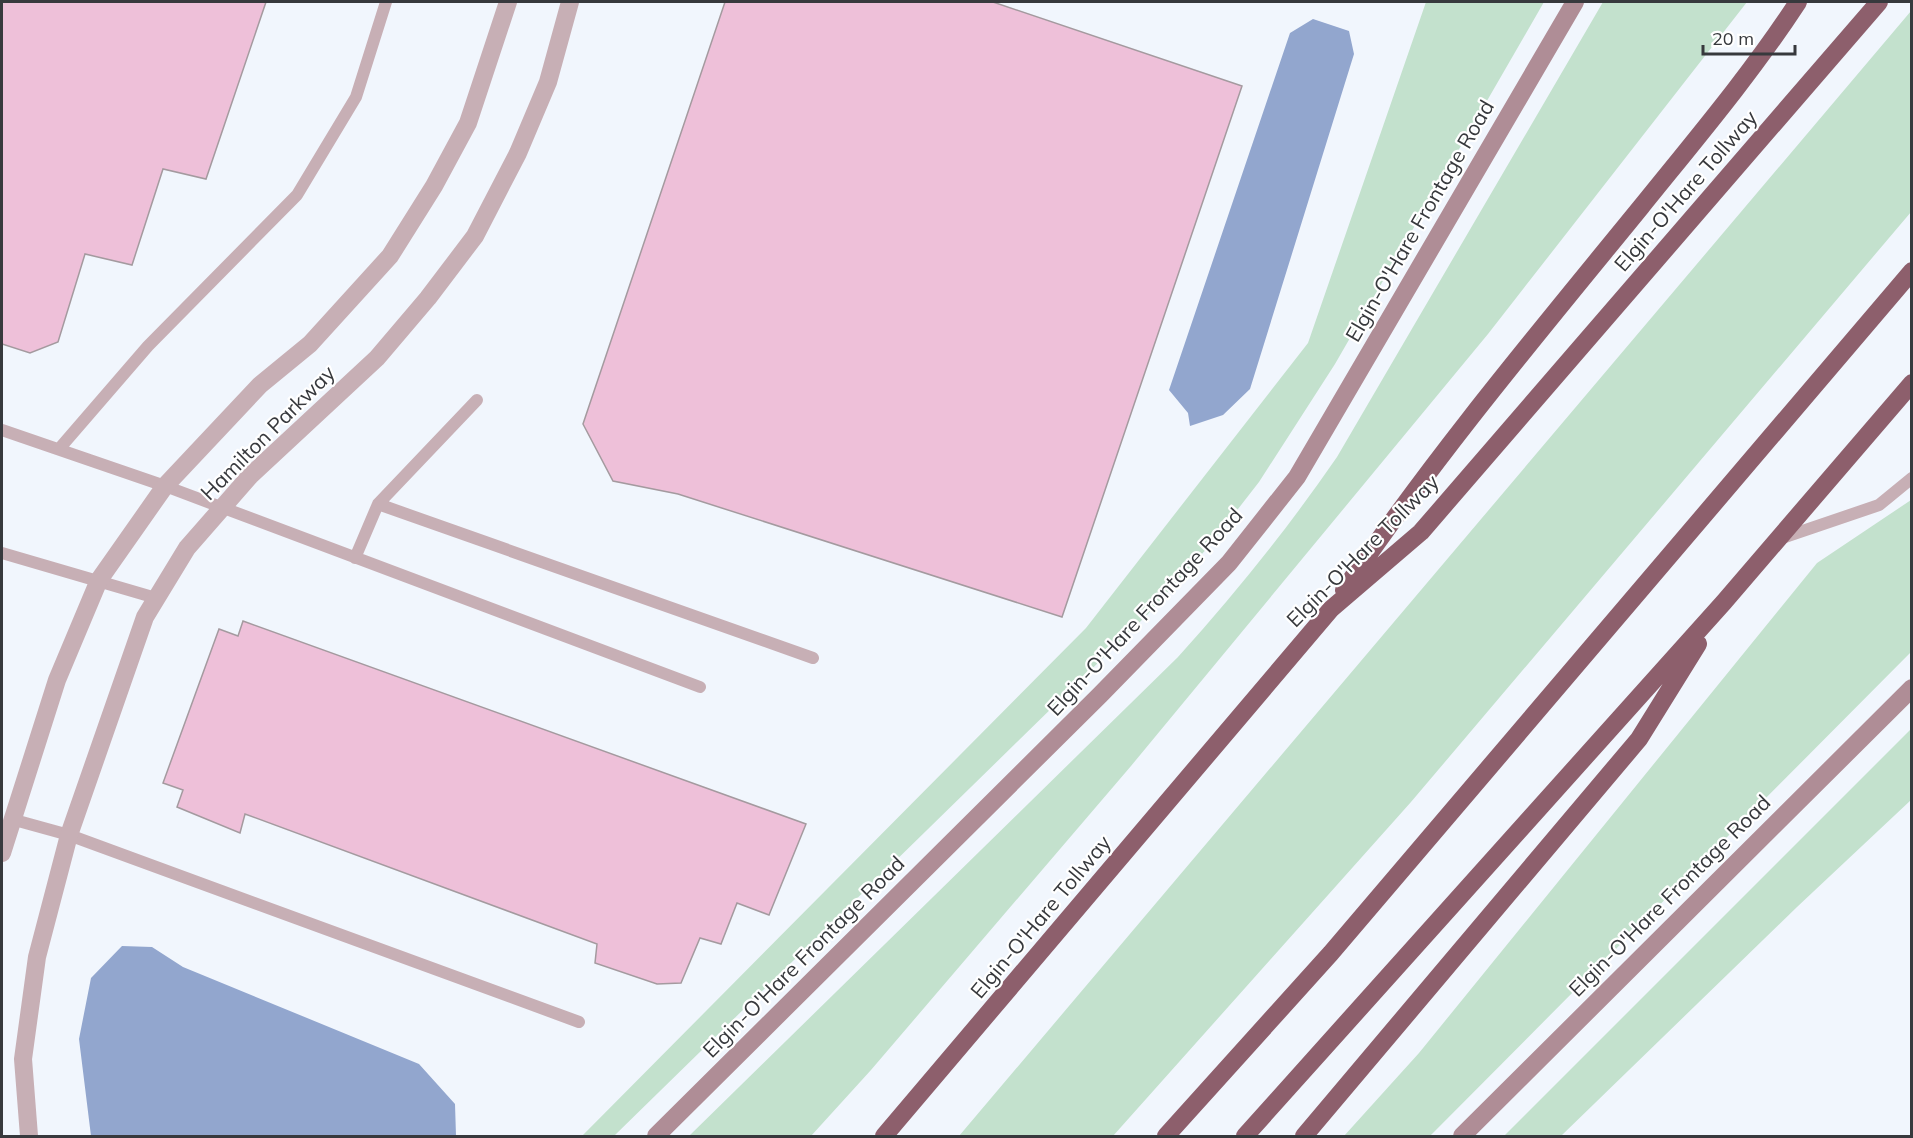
<svg xmlns="http://www.w3.org/2000/svg" width="1913" height="1138" viewBox="0 0 1913 1138" font-family="Mulish,sans-serif">
<style>
.green{fill:#c3e1cd}
.water{fill:#92a6ce}
.building{fill:#eec0d9;stroke:#a49a9f;stroke-width:1.5}
.lines{fill:none;stroke-linecap:round;stroke-linejoin:round}
.lane{stroke:#c7afb5;stroke-width:12}
.street{stroke:#c7afb5;stroke-width:18}
.secondary{stroke:#af8d96;stroke-width:18}
.highway{stroke:#8d5f6c;stroke-width:18}
.labels{text-anchor:middle;stroke-width:4.5;stroke-linejoin:round;paint-order:stroke}
.street-label{font-size:21px;fill:#37393d;stroke:#fff}
</style>
<rect width="100%" height="100%" fill="#f1f6fd"/>
<path class="green" d="M1426,2H1544L1335,364L1259,482L1210,545L1148,614L614,1136H582L1086,628L1308,343Z
M1603,2H1747L1488,334L1131,766L871,1070L811,1136H689L1178,657C1236,593 1288,528 1337,457Z
M1911,11V212L1411,802L1113,1136H959Z
M1911,500V652L1430,1136H1344L1419,1053L1817,563Z
M1911,729V800L1797,907L1561,1136H1504Z"/>
<path class="water" d="M1313,19L1349,31L1354,54L1250,389L1223,415L1190,426L1188,413L1169,390L1290,33Z
M122,946L152,947L183,967L419,1064L455,1104L456,1136H91L79,1039L91,978Z"/>
<path class="building" d="M2,2H266L206,179L163,169L132,265L85,254L58,342L30,353L2,344Z
M725,2H993L1242,86L1062,617L678,494L613,481L583,424Z
M243,621L806,824L769,915L737,903L721,944L700,938L681,983L657,984L595,963L597,944L245,814L240,833L177,807L183,790L163,783L219,629L238,636Z"/>
<g class="lines">
<path class="lane" d="M2,430L165,486L700,687
M59,449L148,346L297,195L356,97L386,2
M378,504L813,658
M1779,539L1879,505L1912,478
M2,553L156,598
M355,558L378,504L477,400
M11,819L69,835L579,1022"/>
<path class="street" d="M2,853L57,680L99,580L165,486L260,385L310,344L390,256L434,186L468,123L508,2
M29,1136L23,1059L37,957L69,835L145,617L187,548L250,476L377,358L428,298L475,236L518,153L548,82L570,2"/>
<path class="secondary" d="M656,1136L1100,695L1229,563L1297,477L1575,2
M1462,1136L1912,688"/>
<path class="highway" d="M1344,590C1435,456 1539,332 1641,207C1695,140 1751,74 1798,2
M884,1136L1331,609L1421,532L1879,2
M1166,1136L1331,953L1912,271
M1245,1136L1724,602L1912,383
M1304,1136L1639,739L1698,644"/>
</g>
<g class="labels">
<g class="street-label">
<text transform="translate(1686 191) rotate(-49)" y="7">Elgin-O'Hare Tollway</text>
<text transform="translate(1420 221) rotate(-60)" y="7">Elgin-O'Hare Frontage Road</text>
<text transform="translate(268 433) rotate(-45)" y="7">Hamilton Parkway</text>
<text transform="translate(1363 551) rotate(-45)" y="7">Elgin-O'Hare Tollway</text>
<text transform="translate(1145 612) rotate(-47)" y="7">Elgin-O'Hare Frontage Road</text>
<text transform="translate(1670 896) rotate(-45)" y="7">Elgin-O'Hare Frontage Road</text>
<text transform="translate(1041 917) rotate(-50)" y="7">Elgin-O'Hare Tollway</text>
<text transform="translate(804 957) rotate(-45)" y="7">Elgin-O'Hare Frontage Road</text>
</g>
</g>
<rect width="1913" height="1138" fill="none" stroke="#37393d" stroke-width="6"/>
<path d="M1703 45v9h92v-9" fill="none" stroke="#37393d" stroke-width="3"/>
<text x="1712" y="45" font-size="18" fill="#37393d" stroke="#ffffff" stroke-width="4.5" paint-order="stroke">20 m</text>
</svg>
